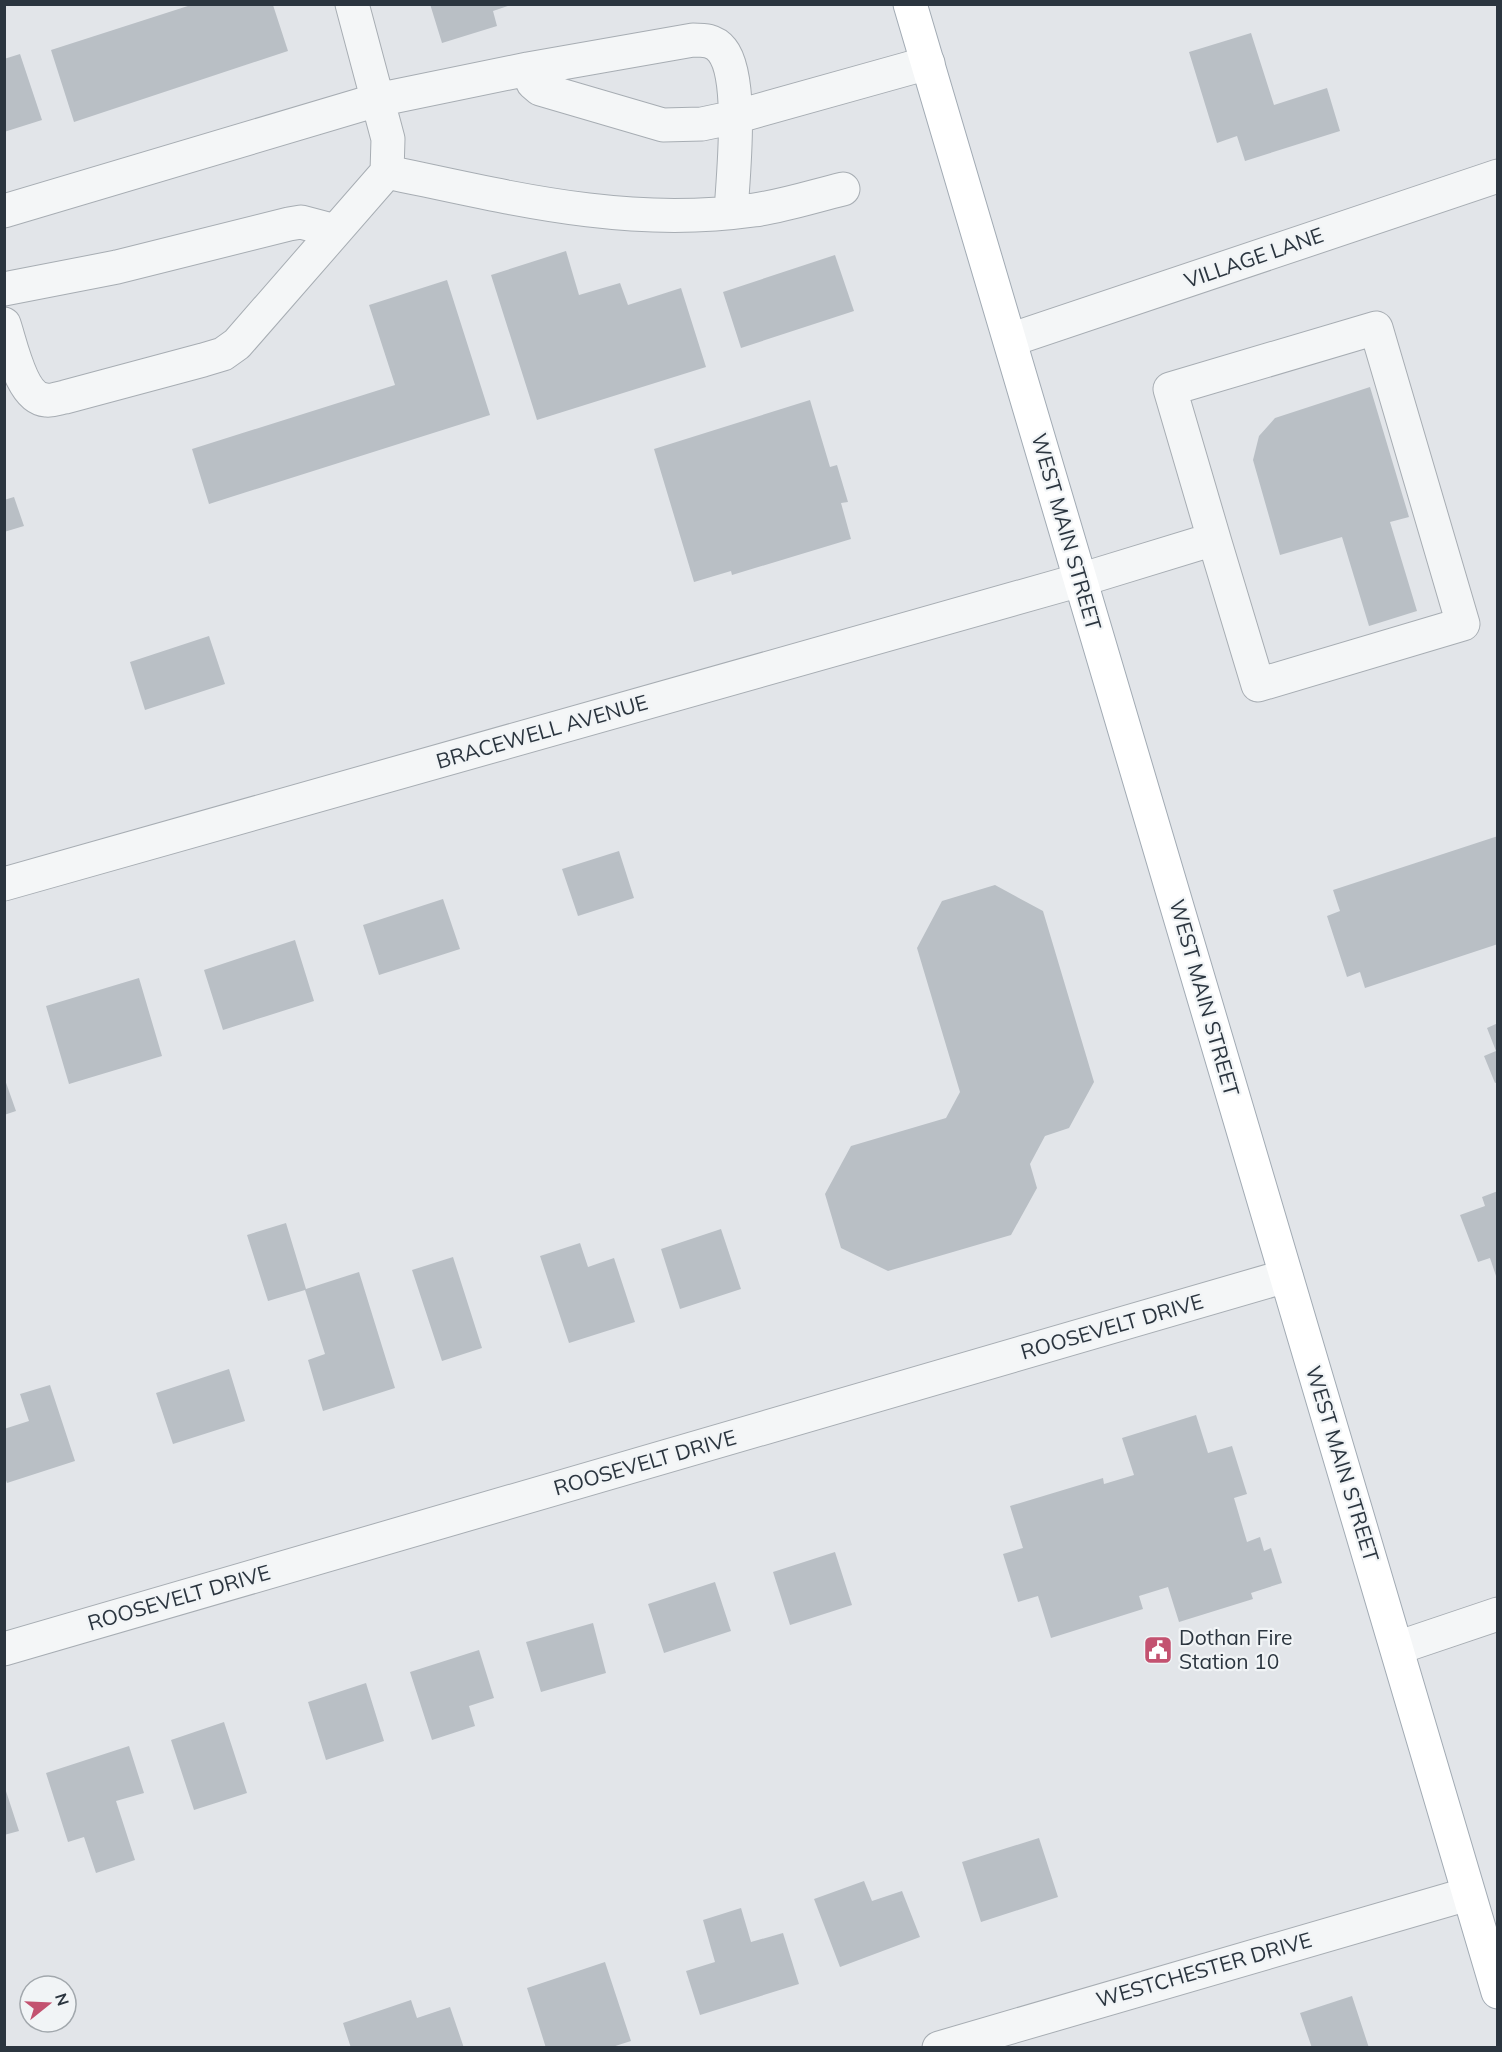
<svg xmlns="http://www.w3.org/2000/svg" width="1502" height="2052" viewBox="0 0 1502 2052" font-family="Mulish,sans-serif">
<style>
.building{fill:#b9bfc5}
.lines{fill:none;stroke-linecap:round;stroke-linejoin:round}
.minor-casing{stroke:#a7adb3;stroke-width:35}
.major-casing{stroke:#a2abb4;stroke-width:35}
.minor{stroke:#f4f6f7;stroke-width:33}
.major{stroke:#fff;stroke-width:33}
.labels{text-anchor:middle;stroke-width:4.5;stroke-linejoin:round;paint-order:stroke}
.street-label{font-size:21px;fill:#2b353f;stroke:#f1f4f6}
.poi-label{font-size:21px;fill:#2b353f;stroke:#f1f4f6;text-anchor:start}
</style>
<rect width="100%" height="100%" fill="#e2e5e9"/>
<path class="building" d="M430,4H511V5L493,11L497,26L442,43Z
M191,5H273L288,51L74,122L51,50Z
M1251,33L1274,105L1327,88L1340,131L1245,161L1237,136L1217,143L1189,52Z
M20,54L42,120L4,132V59Z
M566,251L579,295L620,283L628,305L681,288L706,367L537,420L491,275Z
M835,255L854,311L741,348L723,292Z
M447,280L490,415L209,504L192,449L395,385L369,305Z
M1370,387L1409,517L1390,522L1417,611L1369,626L1342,537L1280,555L1253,460L1259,436L1275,418Z
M810,400L830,467L837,465L848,502L841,503L851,539L732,575L731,571L694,582L654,449Z
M14,497L24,526L4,532V500Z
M209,636L225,684L145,710L130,662Z
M1498,836V944L1365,988L1360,972L1347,977L1327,916L1340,911L1333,890Z
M619,851L634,898L578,916L562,869Z
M995,885L1043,911L1094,1082L1069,1128L1045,1136L1030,1164L1037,1188L1011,1235L888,1271L841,1248L825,1194L851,1146L946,1118L960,1092L917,948L942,901Z
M443,899L460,949L379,975L363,925Z
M295,940L314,1001L223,1030L204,970Z
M139,978L162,1056L69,1084L46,1006Z
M1498,1023V1082L1495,1083L1484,1056L1496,1051L1487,1028Z
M4,1077L16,1111L4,1115Z
M1498,1191V1279H1497L1490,1258L1478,1262L1460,1215L1485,1206L1482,1197Z
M286,1223L306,1289L359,1272L395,1388L323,1411L308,1360L325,1354L305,1290L268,1301L247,1235Z
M721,1229L741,1289L680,1309L661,1249Z
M580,1243L588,1267L614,1258L635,1322L569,1343L540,1256Z
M453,1257L482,1348L442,1361L412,1270Z
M229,1369L245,1421L173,1444L156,1393Z
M50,1385L75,1461L7,1483L4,1475V1429L29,1421L20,1394Z
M1196,1415L1208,1453L1232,1446L1247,1494L1234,1498L1247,1542L1260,1537L1264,1551L1271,1548L1282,1583L1251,1593L1253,1599L1179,1622L1168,1587L1139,1596L1143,1609L1051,1638L1038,1596L1018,1602L1003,1554L1023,1548L1010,1506L1103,1478L1104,1484L1134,1475L1122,1438Z
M835,1552L852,1605L790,1625L773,1572Z
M715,1582L731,1631L664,1653L648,1604Z
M593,1623L606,1673L541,1692L526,1642Z
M479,1650L494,1698L469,1706L475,1726L432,1740L410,1672Z
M366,1683L384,1741L326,1760L308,1702Z
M224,1722L247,1793L194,1810L171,1740Z
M129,1746L144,1793L116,1801L135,1860L96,1873L84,1837L68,1842L46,1773Z
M4,1785L19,1831L4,1835Z
M1039,1838L1058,1897L981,1922L962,1862Z
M864,1881L872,1901L902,1891L920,1937L840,1967L814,1899Z
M741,1908L751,1942L783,1933L799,1984L700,2015L686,1971L715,1962L703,1920Z
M605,1962L631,2041L609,2048H546L527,1988Z
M1352,1996L1369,2048H1312L1300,2013Z
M411,2000L417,2018L450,2007L464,2048H351L343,2023Z"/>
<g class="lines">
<g class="minor-casing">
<path id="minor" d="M528,69L533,83L540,89L663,125L702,124L735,117L928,63
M387,172C511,198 626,228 754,210C784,206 814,196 843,189
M4,211L377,100L528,69L693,40C704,40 714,40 722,50C744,77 733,176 731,212
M4,289L117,267L289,224L301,222L335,231
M4,324C11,344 21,398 46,400C52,401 59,398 65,397L203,360L223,354L237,344L387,172L388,139L352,4
M1010,340L1498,176
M4,884L1080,580L1214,539L1258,685L1463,624L1376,328L1170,389L1214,539
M1397,1648L1498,1614
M4,1649L1286,1276
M939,2048L1468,1894"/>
</g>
<g class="major-casing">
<path id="major" d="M910,4L1498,1992"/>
</g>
<use href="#minor" class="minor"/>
<use href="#major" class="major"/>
</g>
<defs>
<g id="civic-square" transform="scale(1.5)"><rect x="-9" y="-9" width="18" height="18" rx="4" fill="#c35270" stroke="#f1f4f6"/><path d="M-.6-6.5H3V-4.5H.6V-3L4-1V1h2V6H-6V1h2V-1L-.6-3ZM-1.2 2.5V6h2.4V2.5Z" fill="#fff"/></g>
</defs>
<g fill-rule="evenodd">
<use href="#civic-square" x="1158" y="1650"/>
</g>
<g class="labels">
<g class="street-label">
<text transform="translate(1254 258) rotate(-19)" y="7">VILLAGE LANE</text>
<text transform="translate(1066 532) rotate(74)" y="7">WEST MAIN STREET</text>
<text transform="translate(542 732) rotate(-16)" y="7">BRACEWELL AVENUE</text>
<text transform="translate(1204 998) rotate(74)" y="7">WEST MAIN STREET</text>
<text transform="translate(1112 1327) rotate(-16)" y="7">ROOSEVELT DRIVE</text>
<text transform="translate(645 1463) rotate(-16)" y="7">ROOSEVELT DRIVE</text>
<text transform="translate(1342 1464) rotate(73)" y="7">WEST MAIN STREET</text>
<text transform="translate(179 1598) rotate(-16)" y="7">ROOSEVELT DRIVE</text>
<text transform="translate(1204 1970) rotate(-16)" y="7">WESTCHESTER DRIVE</text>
</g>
<g class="poi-label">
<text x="1179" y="1645">Dothan Fire<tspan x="1179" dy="24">Station 10</tspan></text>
</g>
</g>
<rect width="1502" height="2052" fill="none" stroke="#2b353f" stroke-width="12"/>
<g transform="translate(48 2004) rotate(72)"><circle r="28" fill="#f1f4f6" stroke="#a2a8ad" stroke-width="1.5"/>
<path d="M0-4.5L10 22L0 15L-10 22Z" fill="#c35270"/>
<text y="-9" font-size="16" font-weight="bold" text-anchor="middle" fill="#2b353f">N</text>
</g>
</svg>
